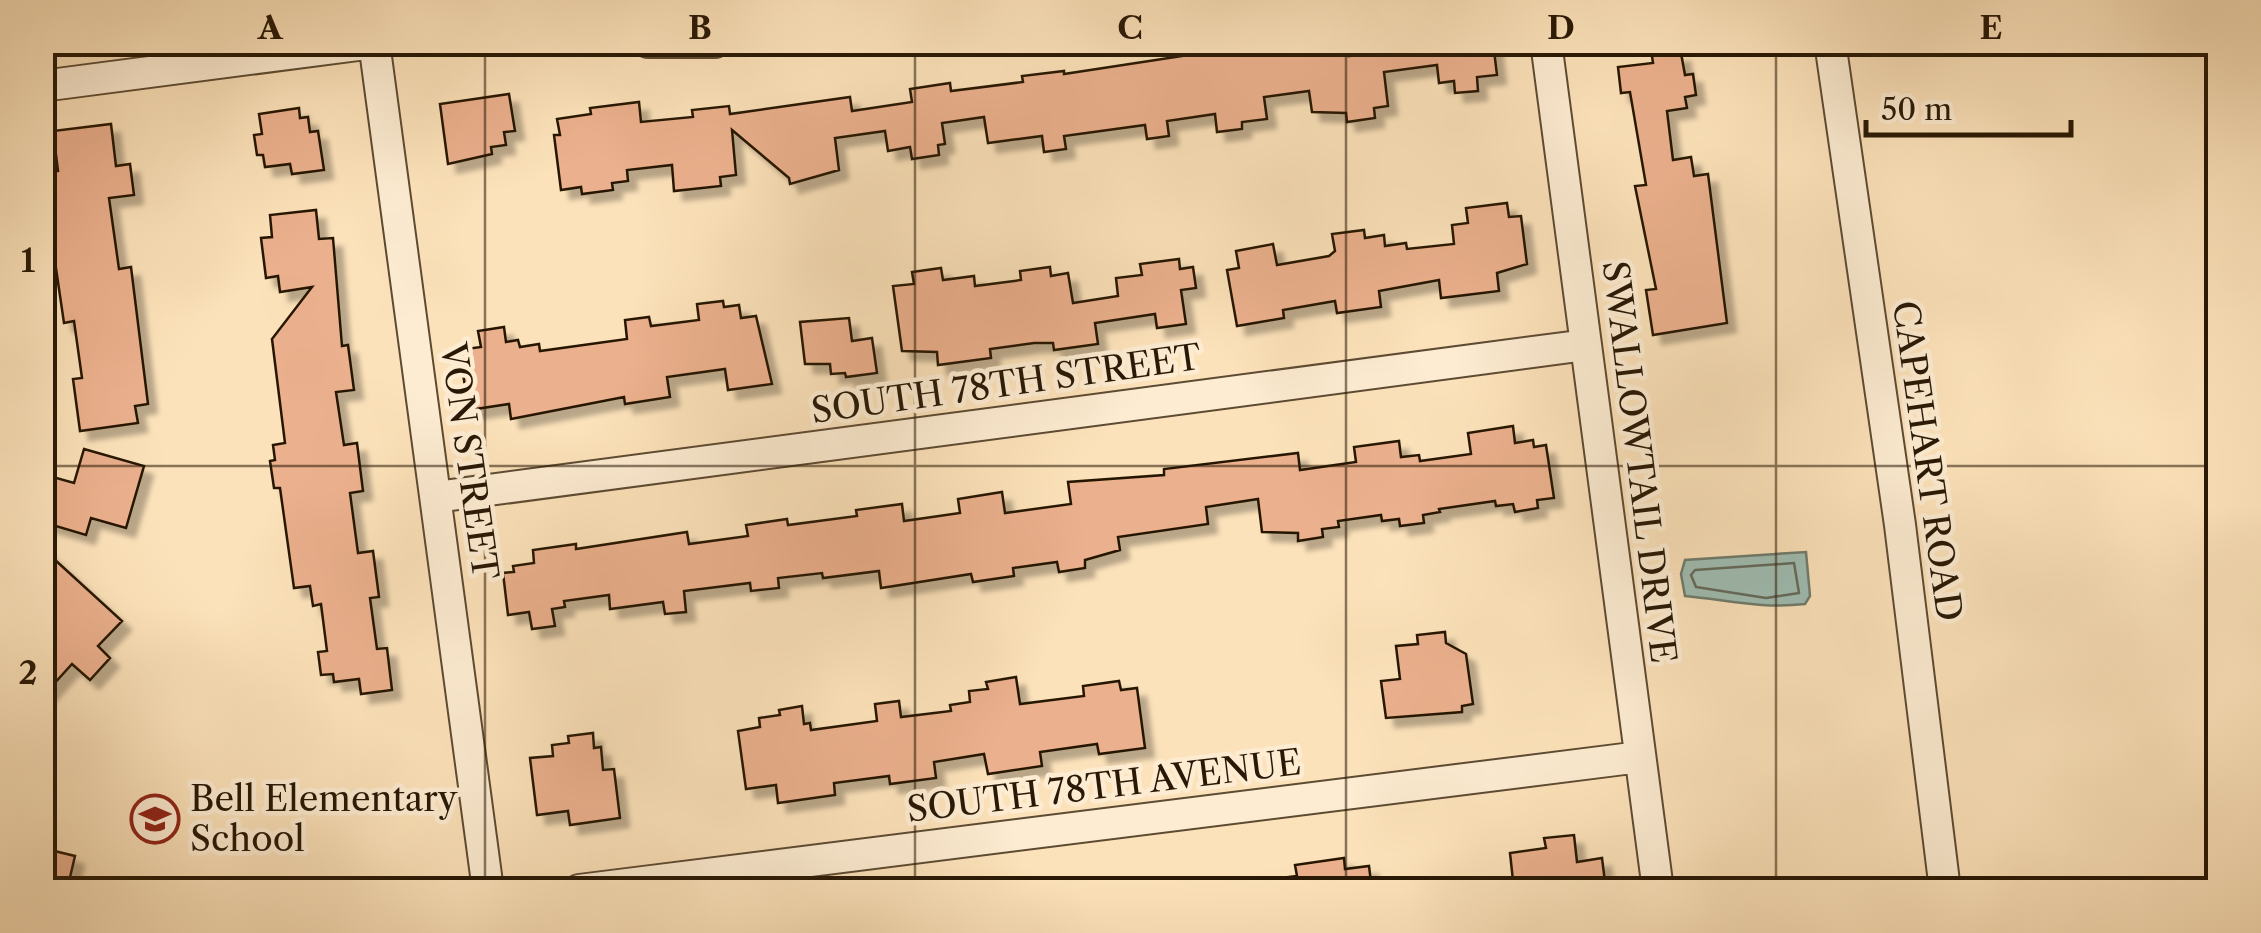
<svg xmlns="http://www.w3.org/2000/svg" width="2261" height="933" viewBox="0 0 2261 933" font-family="'Libre Caslon Text',serif">
<style>
.water{fill:#9fbdb3;stroke:#6f7b6d;stroke-width:2.5}
.lines{fill:none;stroke-linecap:round;stroke-linejoin:round}
.shore{stroke:#646a5c;stroke-width:2.5}
.building{fill:#ebb08d;stroke:#281805;stroke-width:2.5;filter:url(#shadow)}
.minor-casing{stroke:#5d4a32;stroke-width:34}
.minor{stroke:#fdecd2;stroke-width:30}
.grid{fill:none;stroke:#281805;stroke-width:2.5;stroke-opacity:0.55}
.labels{text-anchor:middle;stroke-width:9;stroke-linejoin:round;paint-order:stroke}
.street-label{font-size:35px;fill:#281805;stroke:#fdecd2}
.poi-label{font-size:35px;fill:#281805;stroke:#fdecd2;text-anchor:start}
.neatline{fill:none;stroke:#281805;stroke-width:4}
.grid-label{font-size:32px;text-anchor:middle;font-weight:bold;fill:#281805}
</style>
<defs>
<filter id="shadow"><feDropShadow dx="9" dy="9" stdDeviation="2.5" flood-color="#0004"/></filter>
</defs>
<rect width="100%" height="100%" fill="#fce2ba"/>
<filter id="stains"><feTurbulence type="fractalNoise" baseFrequency=".002" numOctaves="4"/><feColorMatrix values="0 0 0 0 .2 0 0 0 0 .09 0 0 0 0 .02 0 0 0 .5 -.17"/></filter>
<radialGradient id="worn" r=".72"><stop offset=".6" stop-color="#630" stop-opacity="0"/><stop offset="1" stop-color="#630" stop-opacity=".3"/></radialGradient>
<path class="water" d="M1806,552L1810,596L1805,604C1762,609 1728,600 1685,596L1681,574L1685,560Z"/>
<g class="lines">
<path class="shore" d="M1794,563L1799,593L1766,598L1696,587L1691,575L1695,570Z"/>
</g>
<path class="building" d="M1274,42H1347L1349,56L1421,47L1420,42H1493L1497,75L1477,77L1478,91L1455,93L1454,81L1439,83L1437,65L1384,72L1388,106L1374,108L1375,118L1347,122L1346,113L1312,112L1309,91L1264,97L1267,119L1242,122V129L1217,132L1215,114L1167,121L1169,136L1147,139L1145,125L1064,136L1066,149L1044,152L1042,136L988,143L984,117L942,123L945,144L938,145L939,155L912,159L910,147L888,151L885,131L835,138L839,170L790,184L789,178L732,130L736,175L720,177L721,186L674,191L672,165L627,170L628,181L612,183L613,190L582,194L581,187L561,190L554,135H560L557,119L591,114L590,108L639,102L641,122L693,117L692,110L729,106L730,114L850,97L852,111L912,102L910,89L950,83L951,91L1023,82L1022,76L1064,71V74Z
M1681,53L1685,75L1693,74L1696,95L1685,97L1687,108L1667,111L1673,160L1691,157L1694,176L1708,174L1727,323L1653,335L1646,290L1656,289L1635,186L1646,185L1630,92L1621,93L1618,67L1653,63L1652,56Z
M509,94L515,131L504,132L506,145L491,147L492,154L448,164L440,104Z
M299,108L300,118L308,117L310,132L318,131L324,170L292,174L290,164L265,167L263,155H257L254,135L262,134L259,114Z
M111,124L116,166L130,164L134,195L109,198L119,269L131,267L148,404L135,406L138,423L80,431L73,379L82,378L74,321L64,323L42,173L58,171L53,131Z
M1507,203L1509,217L1521,216L1527,264L1497,273L1499,291L1441,298L1439,280L1379,291L1381,307L1337,313L1335,301L1283,310L1284,318L1237,326L1227,270L1239,268L1236,251L1273,244L1277,265L1329,256L1335,251L1332,234L1364,230L1365,238L1384,235L1385,246L1406,243L1407,249L1454,244L1452,225L1468,223L1466,208Z
M316,210L319,239L333,238L342,346L348,345L354,390L336,392L344,445L357,443L363,491L350,493L358,553L373,551L379,597L370,598L377,649L387,648L392,690L361,694L359,679L334,682L333,674L321,675L318,652L327,651L321,604L313,606L310,586L294,588L280,488H274L270,461L275,460L273,445L285,443L272,339L312,287L280,292L278,276L266,278L261,238L272,237L270,215Z
M1179,259L1180,269L1193,267L1196,288L1181,290L1186,324L1157,328L1155,314L1095,323L1098,344L1054,350L1053,343H1034L990,349L991,358L938,365L937,352L902,351L893,286L914,284L912,272L941,268L943,280L974,276L975,286L1021,280L1020,271L1050,267L1051,276L1068,273L1073,303L1118,296L1116,278L1142,275L1140,264Z
M723,301L724,307L739,305L741,318L756,316L772,384L728,390L725,369L667,377L670,397L625,404L624,397L511,419L509,404L469,410L459,350L481,347L478,331L504,327L506,342L518,340L520,347L539,344L540,351L627,339L625,320L649,317L651,326L699,320L697,304Z
M849,318L852,341L872,338L877,373L846,377L845,373L831,374L830,364H805L800,322Z
M1513,426L1515,443L1533,440L1534,447L1546,445L1554,498L1537,500L1538,508L1515,512L1513,504L1496,506L1495,501L1439,509L1440,512L1423,515L1424,523L1400,526L1399,519L1382,521L1381,515L1338,521L1339,527L1322,529L1323,537L1298,541V533L1262,532L1258,499L1206,507L1208,524L1118,537L1120,550L1085,560V568L1059,572L1057,562L1013,568L1014,576L973,582L971,574L881,588L879,571L823,578L822,573L778,578L779,588L751,591L750,583L684,591L686,612L665,614L663,602L610,609L609,595L564,601L565,607L552,609L555,626L532,629L529,612L508,615L503,573L514,572L513,566L534,563L533,550L576,544V549L687,532L689,544L748,536L746,525L787,519L788,525L857,516L856,510L902,504L904,521L960,513L958,499L1002,492L1005,513L1071,504L1068,482L1164,475V469L1298,453L1300,470L1356,462L1354,447L1399,441L1401,457L1419,455L1420,461L1471,454L1468,433Z
M84,449L144,466L126,528L91,518L86,535L42,522L53,477L74,483Z
M42,548L122,621L98,646L110,658L90,680L72,664L42,697V620L52,610L42,601Z
M1445,632L1446,643L1466,654L1473,704L1462,706V712L1386,718L1381,681L1400,679L1396,646L1418,644L1417,635Z
M1016,677L1020,704L1084,696L1083,686L1119,681L1121,690L1137,688L1145,748L1099,754L1097,744L1040,752L1042,766L988,774L984,754L934,762L936,778L890,784L889,776L834,783L835,795L778,803L776,785L746,789L738,731L760,727L759,718L780,715L779,710L802,706L804,724L810,723L811,730L877,721L875,704L899,701L901,717L951,711L950,705L970,702L969,691L988,689L986,682Z
M593,733L594,748L601,747L603,770L614,769L620,818L570,825L568,811L537,815L530,758L553,756L552,745L569,743L568,736Z
M1574,835L1577,862L1602,858L1606,890H1514L1510,853L1546,848L1544,838Z
M42,848L75,856L67,890H42Z
M1344,858L1345,869L1369,866L1372,890H1289L1288,877L1297,876L1295,865Z"/>
<g class="lines">
<g class="minor-casing">
<path id="minor" d="M374,42L488,890
M648,42H715
M1546,42L1658,890
M1830,42L1900,525L1945,890
M42,86L381,42
M436,497L1586,345
M579,890L1640,757"/>
</g>
<use href="#minor" class="minor"/>
</g>
<path class="grid" d="M485,42V890M915,42V890M1346,42V890M1776,42V890M42,466H2218"/>
<defs>
<g id="school-ring" transform="scale(2.5)"><circle r="9.5" fill="#fdecd2" stroke="#8f2418" stroke-width="1.5"/><path d="M0-5L7-2L0 1L-7-2ZM-4 1L0 2.5L4 1V4Q0 6-4 4Z" fill="#8f2418"/></g>
</defs>
<g fill-rule="evenodd">
<use href="#school-ring" x="155" y="819"/>
</g>
<g class="labels">
<g class="street-label">
<text transform="translate(1006 384) rotate(-8)" y="12">SOUTH 78TH STREET</text>
<text transform="translate(469 461) rotate(82)" y="12">VON STREET</text>
<text transform="translate(1927 461) rotate(82)" y="12">CAPEHART ROAD</text>
<text transform="translate(1639 462) rotate(83)" y="12">SWALLOWTAIL DRIVE</text>
<text transform="translate(1104 786) rotate(-7)" y="12">SOUTH 78TH AVENUE</text>
</g>
<g class="poi-label">
<text x="190" y="811">Bell Elementary<tspan x="190" dy="40">School</tspan></text>
</g>
</g>
<rect width="2261" height="933" fill="none" stroke="#fce2ba" stroke-width="110"/>
<path d="M1866 120v15h205v-15" fill="none" stroke="#281805" stroke-width="5"/>
<text x="1881" y="120" font-size="30" fill="#281805" stroke="#fdecd2" stroke-width="8" paint-order="stroke">50 m</text>
<rect x="55" y="55" width="2151" height="823" class="neatline"/>
<g class="grid-label">
<text x="270" y="39">A</text>
<text x="700" y="39">B</text>
<text x="1130" y="39">C</text>
<text x="1561" y="39">D</text>
<text x="1991" y="39">E</text>
<text x="28" y="272">1</text>
<text x="28" y="684">2</text>
</g>
<rect width="100%" height="100%" filter="url(#stains)"/>
<rect width="100%" height="100%" fill="url(#worn)"/>
</svg>
